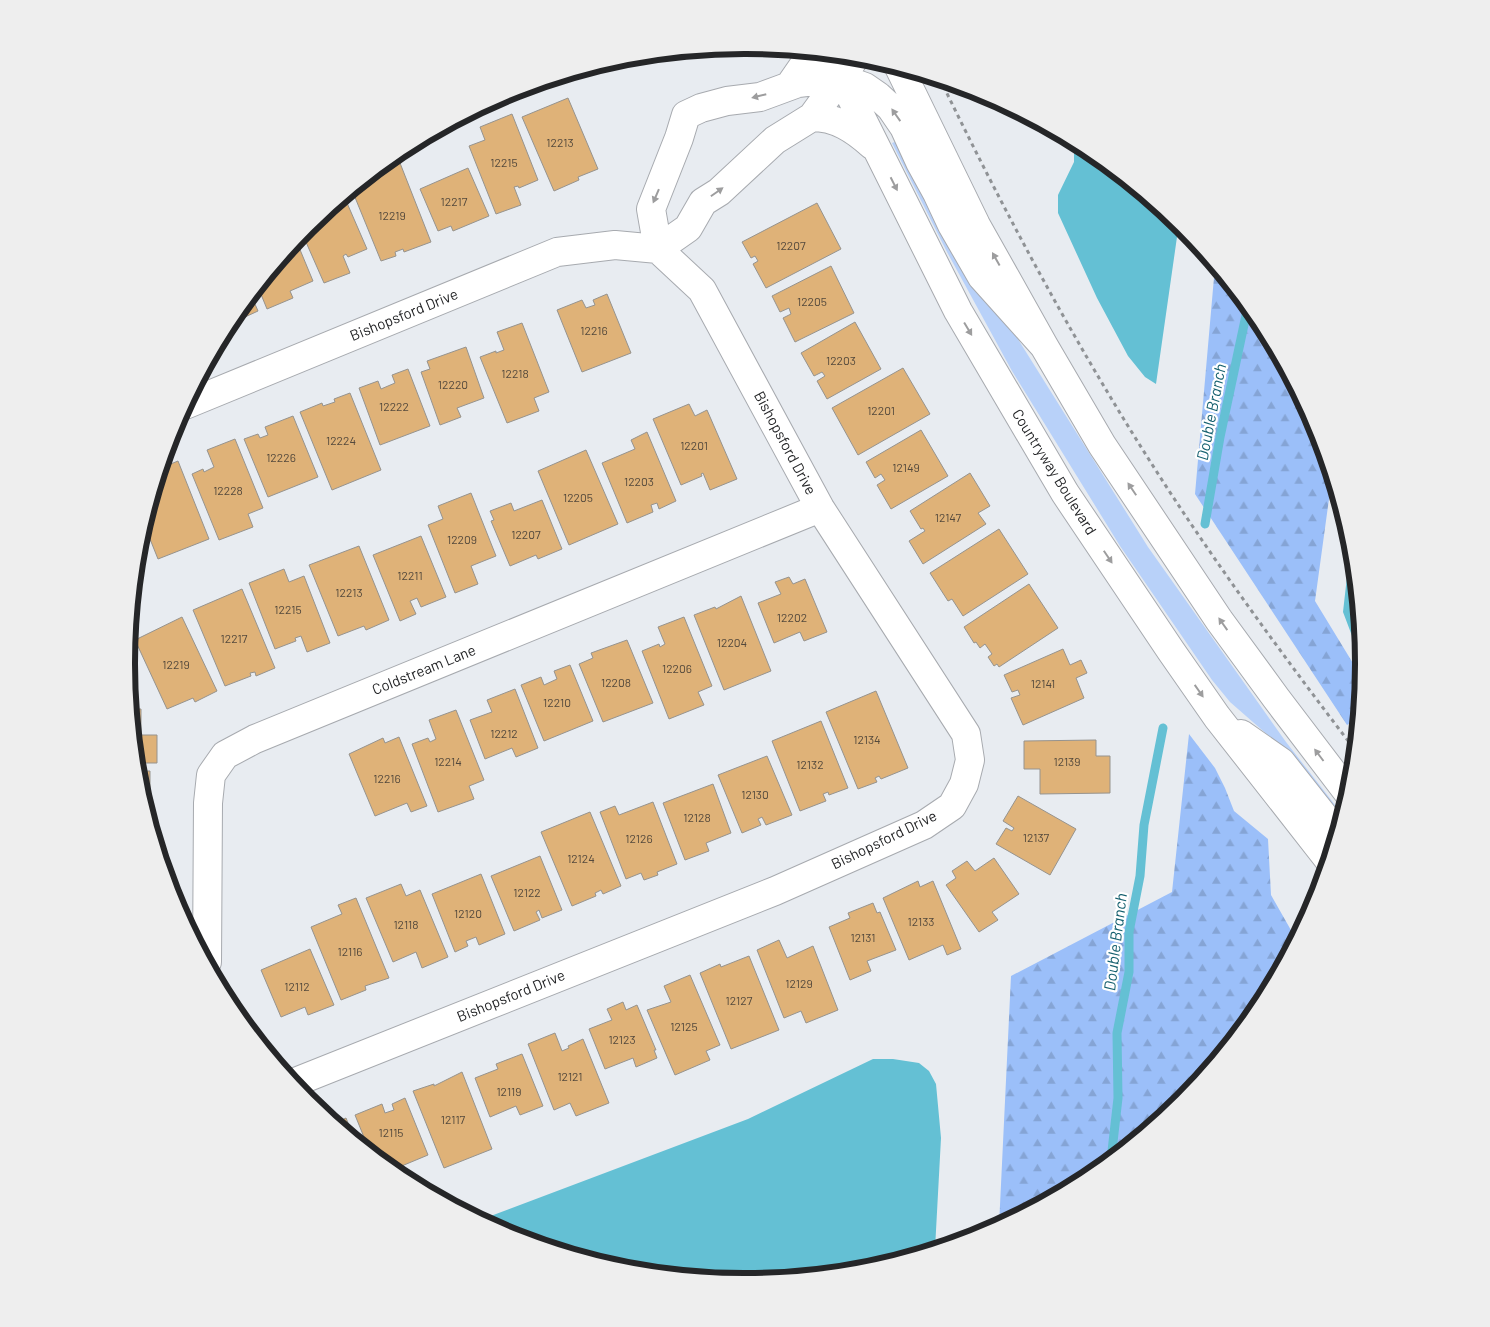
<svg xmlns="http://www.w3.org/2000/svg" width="1490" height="1327" viewBox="0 0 1490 1327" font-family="Barlow,sans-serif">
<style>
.green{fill:#b8d1f9}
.forest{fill:url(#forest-firs)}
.water{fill:#64c0d4}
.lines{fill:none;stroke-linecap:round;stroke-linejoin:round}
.stream{stroke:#64c0d4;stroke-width:9}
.building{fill:#dfb278;stroke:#96938e}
.minor-casing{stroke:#a7aaaf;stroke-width:30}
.path{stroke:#8f9295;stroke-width:3;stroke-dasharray:4 4;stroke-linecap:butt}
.minor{stroke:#fff;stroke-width:28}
.oneway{fill:#9d9d9e}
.labels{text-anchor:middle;stroke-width:4.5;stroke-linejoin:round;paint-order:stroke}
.number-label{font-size:12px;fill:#54493c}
.street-label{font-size:15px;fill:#252628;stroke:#fff}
.water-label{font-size:16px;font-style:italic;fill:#15606f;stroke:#fff}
.rim{fill:none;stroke:#252628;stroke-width:6}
</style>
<defs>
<pattern id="forest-firs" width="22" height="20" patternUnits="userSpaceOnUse" patternTransform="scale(1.25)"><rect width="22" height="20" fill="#9bbff9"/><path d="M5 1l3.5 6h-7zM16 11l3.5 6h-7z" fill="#85a4d5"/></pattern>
</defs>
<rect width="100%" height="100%" fill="#e8ecf1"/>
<path class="green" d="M900,140L1016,336L1148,547L1286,742L1342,814L1340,823L1278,744L1230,702L1212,680L1120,546L1012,371L947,252L892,143Z"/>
<path class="forest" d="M1215,266L1259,320L1317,427L1332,477L1315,601L1362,678L1358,718L1347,725L1195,494Z
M1189,734L1215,768L1225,788L1234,811L1268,839L1271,895L1296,939L1259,1007L1182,1101L1088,1178L999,1226L1011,976L1172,892Z"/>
<path class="water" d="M1074,141L1089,149L1179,223L1156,384L1145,377L1128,356L1097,298L1058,213V195L1074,162Z
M1351,541L1352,543L1363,654L1357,649L1343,612Z
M873,1059H893L919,1063L929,1071L936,1084L941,1138L935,1249L865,1270L745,1282L624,1270L508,1235L480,1220L748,1119Z"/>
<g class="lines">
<path class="stream" d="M1205,524L1220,437L1248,306
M1108,1161L1112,1151L1118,1098L1117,1033L1129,972V932L1140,876L1144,825L1163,728"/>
</g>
<path class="building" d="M568,98L598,169L578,177L579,180L554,191L522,117Z
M512,114L538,180L519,188L518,186L514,187L521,205L496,214L469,146L485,140L480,127Z
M400,163L431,242L404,252L403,249L395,252L396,256L381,261L352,190L370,175Z
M468,168L489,216L453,231L451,226L438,231L420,189Z
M344,196L367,249L348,257L346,254L343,256L350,273L324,283L302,233L308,226Z
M817,203L841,249L766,288L753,264L758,261L755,256L751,258L742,242Z
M296,240L313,281L290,291L293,298L267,309L258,287Z
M831,266L854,313L795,342L783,318L791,314L789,308L780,312L772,296Z
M607,294L631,353L582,372L557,310L582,300L586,308L595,305L593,300Z
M251,295L258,311L232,323L231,320Z
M855,322L881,369L827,399L817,381L825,376L822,372L814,376L801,353Z
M522,323L549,392L534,398L539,411L507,423L480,357L496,351V353L504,350L497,332Z
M466,347L484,398L457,408L461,417L440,425L421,372L430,369L427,361Z
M903,368L930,414L858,455L832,408Z
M408,369L430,426L380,445L359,388L378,381L381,389L395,383L392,375Z
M350,393L381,470L332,490L300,412L322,403L323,406L335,402L334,399Z
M689,404L695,416L707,410L737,479L710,490L703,473L701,474L702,476L681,485L653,419Z
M293,416L318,477L268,497L244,439L258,434L260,438L268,435L265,427Z
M921,430L948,476L891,509L877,485L885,480L881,474L875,478L866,462Z
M647,432L676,501L659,509L657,503L651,505L653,512L627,523L602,463L635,449L631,440Z
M235,439L263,508L248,514L253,527L219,540L192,474L203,469L204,472L214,467L207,450Z
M586,450L618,524L569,545L538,471Z
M178,461L209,539L158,559L144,524L161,468Z
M970,473L990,506L978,513L986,524L923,564L909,541L925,531L923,528L921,529L910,511Z
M471,493L496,556L471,566L478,584L455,593L428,525L443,519L438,506Z
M542,500L562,549L538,559L536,555L510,566L491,521L494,520L490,511L511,503L514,511Z
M999,529L1028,574L963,616L952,599L948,601L930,573Z
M421,536L446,597L421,607L417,598L410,601L416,614L400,621L373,555Z
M140,537L145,548L138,551V543Z
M359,546L389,620L366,630L364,626L338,636L309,565Z
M284,569L289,582L304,576L330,643L307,652L301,636L295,638L296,641L275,649L249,583Z
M789,577L793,584L805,579L827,632L804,641L800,632L774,643L758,603L781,594L775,582Z
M1029,584L1058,628L999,667L997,664L994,666L988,657L992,654L985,644L980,648L976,642L974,643L964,627Z
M242,589L275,668L256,676L255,672L250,673L251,676L225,686L193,610Z
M741,596L771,671L724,690L694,615L715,607L716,609Z
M182,617L217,691L195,702L193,698L167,709L135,640Z
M684,617L712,686L698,692L704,705L669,719L642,651L659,644L660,647L665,644L658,627Z
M627,640L653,703L603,722L579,664L593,658L591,653Z
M1063,649L1070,665L1081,660L1087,673L1076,678L1084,698L1023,725L1011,698L1020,695L1018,690L1012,692L1004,675Z
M570,665L593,721L544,741L521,685L541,677L544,685L557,679L554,671Z
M515,689L538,748L516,757L512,748L485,759L470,720L492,712L487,700Z
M876,691L908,768L881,779L879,776L875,778L877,782L858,789L826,712Z
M131,709H141V732H139V735H157V763H136Z
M456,710L484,780L469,786L474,799L438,812L412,744L428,738L430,742L436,739L429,720Z
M821,721L848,788L829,795L828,792L823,794L826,801L800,811L772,741Z
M399,737L427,806L411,812L407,803L375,816L349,754L383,738L385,743Z
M1096,740V756H1110V793L1040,794V769H1024V741Z
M767,756L792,815L766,825L762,817L758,819L761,825L742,833L718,775Z
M137,771H150V800H143L138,784Z
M713,784L731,833L706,843L709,851L685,860L663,803Z
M1018,796L1076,829L1050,875L996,844L1006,828L1012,831L1014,828L1003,821Z
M653,802L677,864L657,872L658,875L644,880L641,873L626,879L600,812L615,806L619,815Z
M590,812L621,886L603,894L601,890L595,893L596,896L572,906L541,832Z
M540,856L562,910L542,918L539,910L536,912L540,920L514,931L491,876Z
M994,858L1019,894L992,912L998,920L979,932L946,885L956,878L952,871L967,861L975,871Z
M481,874L505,934L479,945L476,937L466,941L468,946L455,952L432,894Z
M918,881L920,887L933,881L961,949L947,955L943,945L909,960L883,898Z
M401,884L406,896L420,890L448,957L422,968L416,952L393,962L366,898Z
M356,898L389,978L365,986L366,990L341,1000L311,927L342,914L338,905Z
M873,903L877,913L880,912L896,950L867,961L871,971L850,980L829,927L850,918L848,913Z
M779,940L787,958L813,946L838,1010L806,1023L801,1011L784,1018L757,950Z
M310,949L334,1005L308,1015L305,1007L281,1017L261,970Z
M749,956L779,1030L731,1049L700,973L720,964L721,967Z
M690,975L720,1045L706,1051L710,1060L675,1075L647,1010L671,1002L664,986Z
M623,1002L626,1010L637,1005L656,1050H654L657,1058L636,1067L633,1058L605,1069L589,1029L612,1020L607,1009Z
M555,1033L562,1051L569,1048L568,1046L583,1039L609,1103L576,1116L570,1103L554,1110L528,1044Z
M522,1054L543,1106L520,1115L516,1106L490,1117L475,1078L498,1069L496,1064Z
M462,1072L492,1149L444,1168L413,1091L434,1084V1086Z
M405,1098L428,1155L392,1170L370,1152L355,1115L382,1104L385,1113L394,1110L392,1104Z
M346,1118L355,1140L335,1123Z"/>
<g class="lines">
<g class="minor-casing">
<path id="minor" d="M829,53L958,311L1065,493L1171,651L1217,717L1329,860
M899,67L976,225L1044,346L1102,445L1219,620L1276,698L1349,794
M790,85L808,59L809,51
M812,117C836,117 854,129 872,145
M185,405L557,252L615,245L658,249L688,228L703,202L719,192L775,140L812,117L852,62L855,56
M1241,734L1281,762L1337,833
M207,962L208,803L211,775L225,755L255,739L820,508
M293,1083L775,891L924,825L952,806L964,784L970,760L966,734L820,508L702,290L658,249L651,209L679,138L686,115L701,108L727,101L760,97L798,83L840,78L865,87L878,96L891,108L904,127L920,162L937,193L952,225L982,277L1044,346"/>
</g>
<path class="path" d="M940,79C1013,230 1094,379 1187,518C1240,597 1297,674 1355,750"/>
<use href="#minor" class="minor"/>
</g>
<defs><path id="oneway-solid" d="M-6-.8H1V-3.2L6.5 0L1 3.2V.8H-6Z" transform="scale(1.25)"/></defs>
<g class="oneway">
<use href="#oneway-solid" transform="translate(759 96) rotate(166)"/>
<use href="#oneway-solid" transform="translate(896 115) rotate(-125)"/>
<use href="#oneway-solid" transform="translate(894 184) rotate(63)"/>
<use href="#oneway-solid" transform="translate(717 192) rotate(-35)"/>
<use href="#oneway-solid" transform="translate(656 196) rotate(113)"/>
<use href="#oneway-solid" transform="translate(996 259) rotate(-119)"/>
<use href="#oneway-solid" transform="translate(968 329) rotate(59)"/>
<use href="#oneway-solid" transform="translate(1132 489) rotate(-124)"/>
<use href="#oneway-solid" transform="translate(1108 557) rotate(56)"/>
<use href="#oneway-solid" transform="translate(1223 624) rotate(-125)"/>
<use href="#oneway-solid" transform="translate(1199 691) rotate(55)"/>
<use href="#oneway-solid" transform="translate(1319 755) rotate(-127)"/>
</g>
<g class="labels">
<g class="number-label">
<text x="560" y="147">12213</text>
<text x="504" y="167">12215</text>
<text x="454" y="206">12217</text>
<text x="392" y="220">12219</text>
<text x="791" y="250">12207</text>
<text x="812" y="306">12205</text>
<text x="594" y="335">12216</text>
<text x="841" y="365">12203</text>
<text x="515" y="378">12218</text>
<text x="453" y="389">12220</text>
<text x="394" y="411">12222</text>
<text x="881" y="415">12201</text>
<text x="341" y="445">12224</text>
<text x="694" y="450">12201</text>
<text x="281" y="462">12226</text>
<text x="906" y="472">12149</text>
<text x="639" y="486">12203</text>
<text x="228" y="495">12228</text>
<text x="578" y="502">12205</text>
<text x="948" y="522">12147</text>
<text x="526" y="539">12207</text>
<text x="462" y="544">12209</text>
<text x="410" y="580">12211</text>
<text x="349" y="597">12213</text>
<text x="288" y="614">12215</text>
<text x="792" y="622">12202</text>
<text x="234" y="643">12217</text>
<text x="732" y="647">12204</text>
<text x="176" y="669">12219</text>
<text x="677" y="673">12206</text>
<text x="616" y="687">12208</text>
<text x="1043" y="688">12141</text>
<text x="557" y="707">12210</text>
<text x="504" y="738">12212</text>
<text x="867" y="744">12134</text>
<text x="448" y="766">12214</text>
<text x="1067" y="766">12139</text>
<text x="810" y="769">12132</text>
<text x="387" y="783">12216</text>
<text x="755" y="799">12130</text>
<text x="697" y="822">12128</text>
<text x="1036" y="842">12137</text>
<text x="639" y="843">12126</text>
<text x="581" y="863">12124</text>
<text x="527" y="897">12122</text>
<text x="468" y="918">12120</text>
<text x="921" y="926">12133</text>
<text x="406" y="929">12118</text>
<text x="863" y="942">12131</text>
<text x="350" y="956">12116</text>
<text x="799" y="988">12129</text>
<text x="297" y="991">12112</text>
<text x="739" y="1005">12127</text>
<text x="684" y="1031">12125</text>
<text x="622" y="1044">12123</text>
<text x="570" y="1081">12121</text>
<text x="509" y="1096">12119</text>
<text x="453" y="1124">12117</text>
<text x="391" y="1137">12115</text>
</g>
<g class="street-label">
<text transform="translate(404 315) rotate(-22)" y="5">Bishopsford Drive</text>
<text transform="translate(785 443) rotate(62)" y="5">Bishopsford Drive</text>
<text transform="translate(1054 472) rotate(58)" y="5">Countryway Boulevard</text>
<text transform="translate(424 670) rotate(-22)" y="5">Coldstream Lane</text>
<text transform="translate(884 840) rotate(-26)" y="5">Bishopsford Drive</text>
<text transform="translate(511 996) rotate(-22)" y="5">Bishopsford Drive</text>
</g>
<g class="water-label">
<text transform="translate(1211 412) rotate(-79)" y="6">Double Branch</text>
<text transform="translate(1115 942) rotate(-83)" y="6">Double Branch</text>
</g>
</g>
<path d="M0 0H1490V1327H0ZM744 54H746A609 609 0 0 1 1355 663V664A609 609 0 0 1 746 1273H744A609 609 0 0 1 135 664V663A609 609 0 0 1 744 54Z" fill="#eee" fill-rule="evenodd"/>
<path class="rim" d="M744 54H746A609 609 0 0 1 1355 663V664A609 609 0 0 1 746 1273H744A609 609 0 0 1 135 664V663A609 609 0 0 1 744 54Z"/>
</svg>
